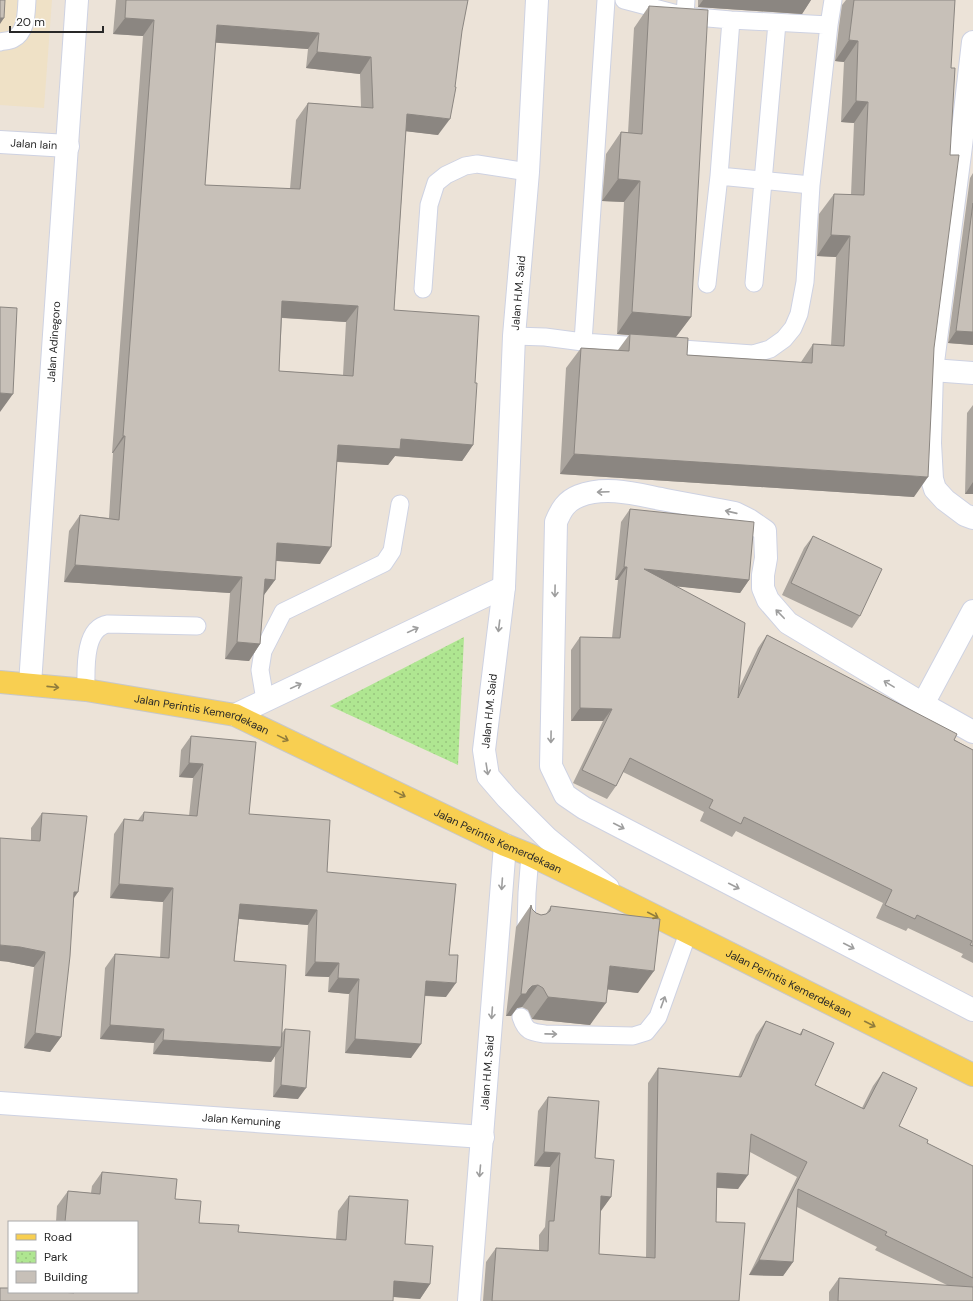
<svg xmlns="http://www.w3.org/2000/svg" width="973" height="1301" viewBox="0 0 973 1301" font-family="'DM Sans',sans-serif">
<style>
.education{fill:#efe1c6}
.park{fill:url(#park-dots)}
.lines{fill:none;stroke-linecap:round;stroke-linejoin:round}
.service-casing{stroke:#ced2e2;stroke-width:19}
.minor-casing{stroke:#ced2e2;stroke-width:24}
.tertiary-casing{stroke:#ced2e2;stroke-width:24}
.primary-casing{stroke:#c7c7c7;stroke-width:24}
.service{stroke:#fff;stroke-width:17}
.minor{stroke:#fff;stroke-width:22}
.tertiary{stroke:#fff;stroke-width:22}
.primary{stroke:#f8cf51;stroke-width:22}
.wall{fill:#aba59e;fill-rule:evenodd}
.shaded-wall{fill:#8b8681}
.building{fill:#c7c0b8;stroke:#8b8681;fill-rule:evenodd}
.oneway{stroke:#9e9e9e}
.oneway2{stroke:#907c3c}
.labels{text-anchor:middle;stroke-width:3;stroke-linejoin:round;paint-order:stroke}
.street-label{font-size:11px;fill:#282828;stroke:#fff}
</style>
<defs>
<pattern id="park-dots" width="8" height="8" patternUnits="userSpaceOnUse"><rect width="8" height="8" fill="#afe691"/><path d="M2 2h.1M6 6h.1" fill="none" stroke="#97c57d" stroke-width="1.8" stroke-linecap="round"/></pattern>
</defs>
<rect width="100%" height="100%" fill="#ece3d8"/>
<path class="education" d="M0,0H52L44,108L0,105Z"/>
<path class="park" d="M464,637L458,765L330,706Z"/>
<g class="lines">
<g class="service-casing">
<path id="service" d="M624,0L685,16L686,0
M685,16L731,20L829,25
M0,42C4,41 9,41 13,39C27,32 26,13 27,0
M719,176L811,185
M754,283L777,23
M707,284L719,176L731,20
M423,289L429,205L436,183L446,175L465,166L477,164L528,172
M514,336L545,337L583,342L753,354L770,349L784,339L793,328L799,314L805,282L811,185L829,25L833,0
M583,342L606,0
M86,690C86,671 83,628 108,624L197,626
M265,700L260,670L263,651L283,612L384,563L392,551L400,504
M526,927L527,893L530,855
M521,1017C526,1032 531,1032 545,1034L633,1036L646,1032L658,1017L688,933"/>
</g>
<g class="minor-casing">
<g id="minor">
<path d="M973,42L961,146L932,370L930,443L932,479L935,489L945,500L965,515L973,518"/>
<path id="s1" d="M0,142L68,146"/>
<path d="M932,370L973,373"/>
<path id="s2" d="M30,684L77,0"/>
<path d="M923,704L973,611"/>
<path d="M973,732L923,704L788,623L768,600L763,588V575L766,558L765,531L749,520L735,513C712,509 689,504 666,500C639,495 607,485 579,496C566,501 561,510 556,522L551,766L565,795L584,808L973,1010"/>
<path id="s3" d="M0,1103L483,1137"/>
</g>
</g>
<g class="tertiary-casing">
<g id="tertiary">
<path d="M537,0L528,172L514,336L504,587L484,750L488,776L507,798L547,838L608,888"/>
<path d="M235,715L504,587"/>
<path id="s4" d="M469,1301L505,845"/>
</g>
</g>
<g class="primary-casing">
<g id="primary">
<path id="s5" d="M0,682L86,690L235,715L505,845L530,855L619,898L973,1075"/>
</g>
</g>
<use href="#service" class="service"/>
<use href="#minor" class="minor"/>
<use href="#tertiary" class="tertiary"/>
<use href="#primary" class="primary"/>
</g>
<path class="wall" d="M116,0H468L438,135L406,131L394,310L475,383L473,445L462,461L395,456L388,465L337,462L320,564L276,561L275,580L264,595L260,644L249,661L225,659L230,593L64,582L69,531L80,515L109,518L113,453H112L143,36L113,34ZM215,42L308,49L306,68L360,74L361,107L308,103L296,120L290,189L205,185ZM282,318L346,322L343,375L279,371Z
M698,0H811L802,14L698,7Z
M846,0H955L914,497L560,474L566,368L581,348L618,350L629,335L617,334L624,202L602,201L606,154L621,132L628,133L634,28L649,6L691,317L676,337L687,355L801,362L813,344L831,345L836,257L817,256L819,214L834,194L851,195L854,123L841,122L844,62L835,61L839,26L842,5Z
M973,173V345L948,343L970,178Z
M973,405V494H965L967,413Z
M630,509L749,580L740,593L676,586L738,690L758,648L767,635L973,750V963L961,957L963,954L908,928L906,931L876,918L883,903L736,831L732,837L700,821L704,812L623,772L616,786L607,799L573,783L603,721H571V650L580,637L612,638L618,580H615L621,522Z
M813,536L860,616L852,628L782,595L804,548Z
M191,736L249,814L327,872L446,997L425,996L411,1058L345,1053L349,994L328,992L329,977L305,976L308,925L239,919L234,961L282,1033L285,1029L298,1099L273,1097L275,1056L271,1062L153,1054L154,1043L100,1039L105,968L115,954L160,958L163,902L110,898L114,834L124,819L138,820L144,812L189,816L193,778L179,777L181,750Z
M42,813L74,898L61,1037L50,1052L24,1048L34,967L9,962L31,840V828Z
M531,905L532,909L536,913L541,915L546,914L551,906L638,993L607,989L590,1025L532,1019L528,1010L522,1007L517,1008L511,1016H506L516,927Z
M766,1021L799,1035L803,1029L815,1085L862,1108L873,1086L883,1072L899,1126L927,1143L973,1166V1301H829V1292L839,1278L949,1286L875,1250L877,1247L797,1207L793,1262L783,1276L749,1275L797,1177L750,1152L738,1189L717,1188L716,1222L739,1301H483L486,1262L496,1248L539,1250V1235L545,1227L550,1167L534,1166L538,1111L548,1097L595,1158L611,1197L600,1211L599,1254L646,1258L648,1083L658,1068L738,1077L756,1035Z
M102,1172L175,1199L199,1223L238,1232L336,1239L338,1211L349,1196L405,1244L430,1284L420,1299L393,1297L0,1301L65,1292H137V1222H56L57,1206L68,1191L91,1193L92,1186Z"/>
<path class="shaded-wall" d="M703,0H811L802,14L698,7Z
M0,18H4L0,24Z
M125,18L154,20L143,36L113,34Z
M217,25L319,33L308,49L205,42Z
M849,40L858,41L844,62L835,61Z
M317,52L371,57L360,74L306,68Z
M856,101L868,102L854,123L841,122Z
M407,114L450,119L438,135L395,130Z
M618,179L640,181L624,202L602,201Z
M831,235L850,236L836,257L817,256Z
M282,301L358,306L346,322L271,317Z
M632,312L691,317L675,338L630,334L629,335L617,334Z
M956,331L973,332V345L948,343Z
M0,393L13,394L0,412Z
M123,436H125L113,453H112Z
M401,439L473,445L462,461L395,456L388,465L327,461L338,445Z
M574,454L928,477L914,497L560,474Z
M973,482V494H965Z
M277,543L331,547L320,564L266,560Z
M75,565L242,577L230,593L64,582Z
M624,567H627L618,580H615Z
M644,569L749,580L740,593L635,582Z
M265,579L275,580L263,596Z
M237,642L260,644L249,661L225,659Z
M580,708L612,709L603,721H571Z
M189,763L203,764L193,778L179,777Z
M119,884L173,888L163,902L110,898Z
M74,892H78L68,907Z
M240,904L317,910L308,925L230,918Z
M0,945L20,947L45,952L34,967L9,962L0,961Z
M315,962L339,963L329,977L305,976Z
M610,966L654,971L638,993L595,988Z
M338,978L359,979L349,994L328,992Z
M426,981L456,983L446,997L416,995Z
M538,985L522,1007L517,1008L511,1016H506L521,994L532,986Z
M548,997L606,1003L590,1025L532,1019Z
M110,1025L164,1029L154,1043L100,1039Z
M35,1033L61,1037L50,1052L24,1048Z
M355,1039L421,1044L411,1058L345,1053Z
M163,1040L281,1047L271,1062L153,1054Z
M281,1085L306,1088L298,1099L273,1097Z
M544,1152L560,1153L550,1167L534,1166Z
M717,1173L748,1175L738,1189L707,1187Z
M601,1196L611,1197L601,1211L591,1210Z
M759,1260L793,1262L783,1276L749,1275Z
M394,1281L430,1284L420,1299L383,1296Z"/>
<path class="building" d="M0,0H5L4,18H0Z
M126,0H468L462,31L455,87H456L450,119L407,114L394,310L479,316L475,383H477L473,445L401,439L400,449L338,445L331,547L277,543L275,580L265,579L260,644L237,642L242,577L75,565L80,515L119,520L125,436H123L154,20L125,18ZM217,25L319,33L317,52L371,57L373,108L308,103L300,189L205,185ZM282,301L358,306L353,376L279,371Z
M854,0H955L951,68H955L950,155H959L934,348L928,477L574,454L581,348L629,351L630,334L688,338L687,355L812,363L813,344L844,346L850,236L831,235L834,194L864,195L868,102L856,101L858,41L849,40Z
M649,6L708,10L691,317L632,312L640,181L618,179L621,132L642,134Z
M973,203V332L956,331Z
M0,307L17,308L13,394L0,393V400Z
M630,509L754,522L749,580L644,569L745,623L738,698L767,635L957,734L954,740L973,750V946L970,945L972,941L917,915L915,919L885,905L892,890L744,817L741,824L709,808L713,800L630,758L616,786L582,770L612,709L580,708V637L620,638L627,567H624Z
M813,536L882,569L860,616L791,583Z
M191,736L256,742L249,814L330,820L327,872L456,884L449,955H458L456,983L426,981L421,1044L355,1039L359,979L338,978L339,963L315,962L317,910L240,904L234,961L286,965L281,1047L163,1040L164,1029L110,1025L115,954L169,958L173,888L119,884L124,819L143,821L144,812L197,816L203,764L189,763Z
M42,813L87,816L78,892H74L70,956L61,1037L35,1033L45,952L20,947L0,945V838L40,841Z
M531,905L532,909L536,913L541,915L546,914L550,911L551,906L660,919L654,971L610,966L606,1003L548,997L543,988L538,985L532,986L529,989L526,994H521Z
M766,1021L801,1035L803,1029L834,1043L815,1085L864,1109L883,1072L917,1088L899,1126L928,1140L927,1143L973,1166V1278L885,1235L887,1232L798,1189L793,1262L759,1260L807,1162L751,1134L748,1175L717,1173L716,1222L745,1223L739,1301H492L496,1248L548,1251L549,1221H554L560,1153L544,1152L548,1097L599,1101L595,1158L614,1160L611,1197L601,1196L599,1254L655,1258L658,1068L741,1077Z
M285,1029L310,1031L306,1088L281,1085Z
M102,1172L177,1179L175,1199L201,1201L199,1223L239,1225L238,1232L346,1240L349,1196L408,1200L405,1244L433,1246L430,1284L394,1281L393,1301H0V1288H9V1292H61L74,1293V1292H137V1222H65L68,1191L100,1194Z
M839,1278L973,1287V1301H838Z"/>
<defs><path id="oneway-shaft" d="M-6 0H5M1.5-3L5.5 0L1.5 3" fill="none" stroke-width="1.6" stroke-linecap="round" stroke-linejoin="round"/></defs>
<g class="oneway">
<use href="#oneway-shaft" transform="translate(603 492) rotate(178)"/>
<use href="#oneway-shaft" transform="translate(731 512) rotate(-167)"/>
<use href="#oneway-shaft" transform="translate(555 591) rotate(91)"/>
<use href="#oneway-shaft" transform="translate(780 614) rotate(-134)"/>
<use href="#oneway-shaft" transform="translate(499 626) rotate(97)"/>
<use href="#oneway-shaft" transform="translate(413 630) rotate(-25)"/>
<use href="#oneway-shaft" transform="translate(889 684) rotate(-149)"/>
<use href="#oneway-shaft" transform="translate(296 686) rotate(-25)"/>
<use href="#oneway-shaft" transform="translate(551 737) rotate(91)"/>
<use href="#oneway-shaft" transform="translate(487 769) rotate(81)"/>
<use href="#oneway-shaft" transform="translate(619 826) rotate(27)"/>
<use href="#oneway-shaft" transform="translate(502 884) rotate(94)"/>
<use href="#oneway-shaft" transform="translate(734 886) rotate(27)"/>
<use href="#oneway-shaft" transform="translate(849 946) rotate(27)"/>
<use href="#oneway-shaft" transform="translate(663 1002) rotate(-70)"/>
<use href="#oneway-shaft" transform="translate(492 1013) rotate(94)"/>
<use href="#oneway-shaft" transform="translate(551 1034) rotate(1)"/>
<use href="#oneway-shaft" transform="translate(480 1171) rotate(95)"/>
</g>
<g class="oneway2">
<use href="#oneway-shaft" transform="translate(53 687) rotate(6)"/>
<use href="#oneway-shaft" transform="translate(283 738) rotate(26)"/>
<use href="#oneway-shaft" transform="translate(400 794) rotate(26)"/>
<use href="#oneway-shaft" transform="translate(653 915) rotate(27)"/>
<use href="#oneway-shaft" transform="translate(870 1024) rotate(27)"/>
</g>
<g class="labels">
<g class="street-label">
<text dy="4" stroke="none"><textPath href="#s1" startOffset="34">Jalan Iain</textPath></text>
<text transform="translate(518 293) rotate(-85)" y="4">Jalan H.M. Said</text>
<text dy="4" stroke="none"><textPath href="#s2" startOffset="343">Jalan Adinegoro</textPath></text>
<text transform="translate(489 711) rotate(-84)" y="4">Jalan H.M. Said</text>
<text dy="4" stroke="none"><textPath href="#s5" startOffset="205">Jalan Perintis Kemerdekaan</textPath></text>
<text dy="4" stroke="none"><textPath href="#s5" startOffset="529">Jalan Perintis Kemerdekaan</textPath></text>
<text dy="4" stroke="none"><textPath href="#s5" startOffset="853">Jalan Perintis Kemerdekaan</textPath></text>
<text dy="4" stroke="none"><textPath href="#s4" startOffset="229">Jalan H.M. Said</textPath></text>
<text dy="4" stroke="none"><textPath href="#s3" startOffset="242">Jalan Kemuning</textPath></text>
</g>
</g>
<rect x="8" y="1221" width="130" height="72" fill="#ffffff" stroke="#a9a9a9"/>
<rect x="16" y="1234" width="20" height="6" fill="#f8cf51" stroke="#a9a9a9"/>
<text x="44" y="1241" font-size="12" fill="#282828">Road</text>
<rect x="16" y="1251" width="20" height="12" fill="url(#park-dots)" stroke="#a9a9a9"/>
<text x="44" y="1261" font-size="12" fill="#282828">Park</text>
<rect x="16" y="1271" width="20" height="12" fill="#c7c0b8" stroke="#a9a9a9"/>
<text x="44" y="1281" font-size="12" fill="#282828">Building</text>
<path d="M10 26v6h93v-6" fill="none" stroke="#282828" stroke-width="2"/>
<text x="16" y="26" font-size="12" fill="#282828" stroke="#ffffff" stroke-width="3" paint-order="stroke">20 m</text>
</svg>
